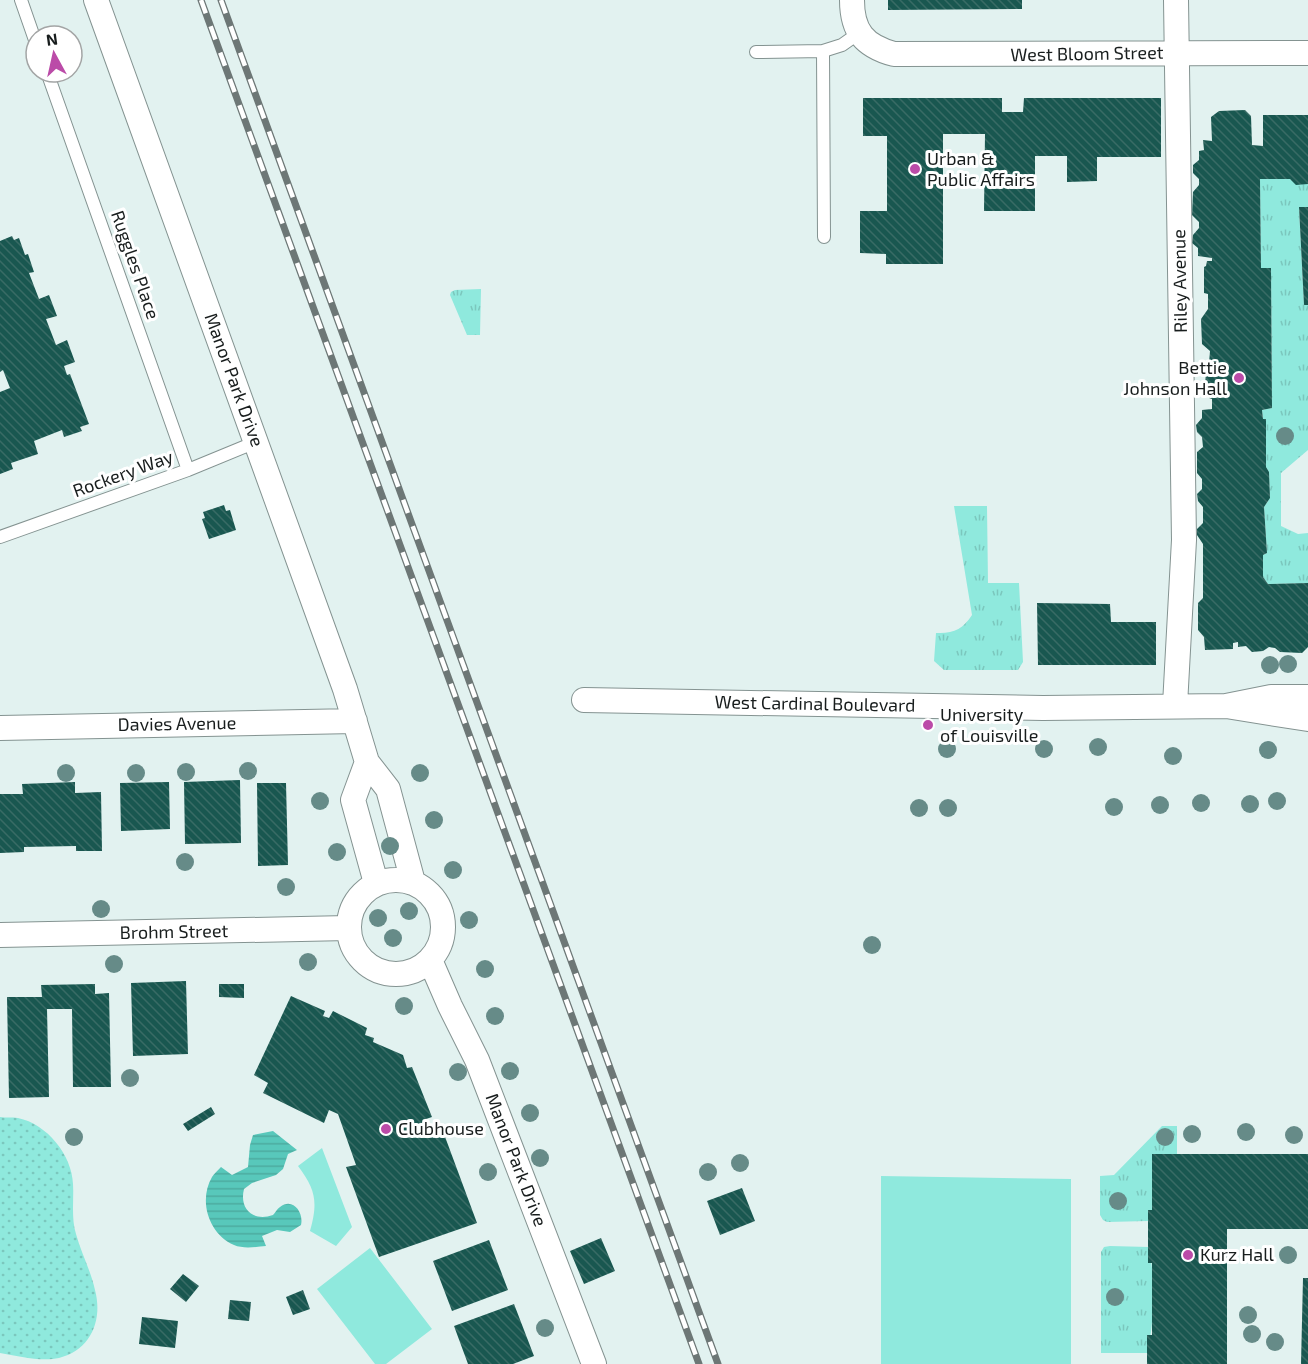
<svg xmlns="http://www.w3.org/2000/svg" width="1308" height="1364" viewBox="0 0 1308 1364" font-family="'Exo 2',sans-serif">
<style>
.grass{fill:url(#grass-tufts)}
.park{fill:url(#park-dots)}
.garden{fill:#8fe9dd}
.water{fill:url(#water-rules)}
.building{fill:url(#building-back-hatch)}
.lines{fill:none;stroke-linecap:round;stroke-linejoin:round}
.service-casing{stroke:#849391;stroke-width:14}
.minor-casing{stroke:#849391;stroke-width:26}
.service{stroke:#fff;stroke-width:12}
.minor{stroke:#fff;stroke-width:24}
.rail-casing{stroke:#6d7776;stroke-width:7}
.rail{stroke:#fff;stroke-width:4.5;stroke-dasharray:14;stroke-linecap:butt}
.tree{fill:#668b88}
.poi-dot{fill:#bb4ba8;stroke:#fff;stroke-width:2}
.labels{text-anchor:middle;stroke-width:6;stroke-linejoin:round;paint-order:stroke}
.street-label{font-size:18px;fill:#181d1d;stroke:#fff}
.poi-label{font-size:18px;fill:#181d1d;stroke:#fff;text-anchor:start}
</style>
<defs>
<pattern id="grass-tufts" width="24" height="20" patternUnits="userSpaceOnUse" patternTransform="scale(1.5)"><rect width="24" height="20" fill="#8fe9dd"/><path d="M3 7l-1-3M5 7V3M7 7l1-3M15 17l-1-3M17 17v-4M19 17l1-3" fill="none" stroke="#7bc7bd"/></pattern>
<pattern id="park-dots" width="8" height="8" patternUnits="userSpaceOnUse" patternTransform="scale(1.5)"><rect width="8" height="8" fill="#8fe9dd"/><path d="M2 2h.1M6 6h.1" fill="none" stroke="#7bc7bd" stroke-width="1.8" stroke-linecap="round"/></pattern>
<pattern id="water-rules" width="6" height="5" patternUnits="userSpaceOnUse" patternTransform="scale(1.5)"><rect width="6" height="5" fill="#58c8bb"/><path d="M0 2.5h6" fill="none" stroke="#4caba0"/></pattern>
<pattern id="building-back-hatch" width="6" height="6" patternUnits="userSpaceOnUse" patternTransform="scale(1.5)"><rect width="6" height="6" fill="#195750"/><path d="M-1 5l2 2M0 0l6 6M5-1l2 2" fill="none" stroke="#396b65"/></pattern>
</defs>
<rect width="100%" height="100%" fill="#e2f2f0"/>
<path class="grass" d="M1260,179H1290L1296,184H1308V207L1299,208L1304,305H1308V450L1281,473V526L1298,534L1308,533V583L1268,584L1263,577V555L1267,553L1264,507L1270,498L1269,472L1266,467V420L1263,419L1262,410L1272,408L1271,268H1261Z
M481,289L480,335H467L450,295L451,292L455,290Z
M954,506H987L988,583H1019L1023,662L1018,670H944L934,661L936,633C953,634 963,629 972,615Z
M1162,1126H1177V1154H1152V1210L1148,1221L1107,1222L1103,1220L1100,1215V1176L1114,1175Z
M1110,1246L1149,1247C1155,1278 1155,1322 1147,1353H1101V1252L1104,1247Z"/>
<path class="park" d="M0,1117C6,1118 12,1117 18,1118C47,1124 72,1155 73,1184C74,1200 71,1218 76,1234C81,1253 91,1271 95,1290C103,1320 91,1350 59,1358C41,1362 18,1356 0,1353Z"/>
<path class="garden" d="M322,1148L352,1227L336,1246L310,1231C318,1202 316,1190 298,1166Z
M881,1176L1071,1179V1364H881Z
M370,1248L432,1329L386,1364H375L317,1289Z"/>
<path class="water" d="M273,1131L297,1150L288,1154L283,1169L276,1175L252,1183L244,1189C239,1209 253,1222 273,1215C275,1213 277,1209 280,1207C293,1197 304,1213 301,1225L290,1232L277,1230L262,1236L266,1246C256,1247 243,1249 234,1245C209,1234 198,1201 212,1177C214,1174 218,1170 221,1167L232,1175L248,1167L250,1145L253,1135Z"/>
<path class="building" d="M888,0H1022V9L888,10Z
M863,98H1002V112H1023L1024,98H1161V157H1097V181L1067,182V156H1035V211H984L985,134H943V264H886V254L860,253V211H887V136H863Z
M1245,110L1251,116L1252,145L1263,146V115H1308V184L1296,185L1290,179H1260L1261,268H1271L1272,408L1262,410L1263,419H1266V467L1269,472L1270,498L1264,507L1267,553L1263,555V577L1268,584L1308,583V647L1302,653L1280,652L1275,648L1269,647L1263,651L1252,652L1246,646L1238,647V642L1233,643V649L1205,650L1204,637L1198,630V603L1203,598V544L1197,535V529L1203,523V507L1198,501L1197,494L1202,489V479L1197,473V452L1203,447L1202,437L1197,432L1196,425L1202,418V410L1212,409V399L1209,398V393L1205,394L1206,363H1209L1210,351L1202,344L1201,319L1208,309V294L1204,293V267L1206,266L1207,261H1212V258L1198,256V248L1192,243L1193,235L1199,228V222L1192,215L1193,192L1199,185V179L1193,173V165L1199,160V151L1204,150L1203,140L1212,141L1211,117L1219,111Z
M1299,207H1308V305H1304Z
M12,236L14,240L19,238L25,255L28,254L34,272L29,273L39,299L49,295L57,316L46,319L56,345L67,340L75,362L64,366L67,375L70,374L89,424L80,427L82,431L64,437L62,430L34,441L38,454L11,463L13,469L0,474V392L10,388L3,370L0,372V241Z
M224,505L226,511L230,510L236,530L209,539L202,519L205,518L203,512Z
M1037,603L1110,604L1111,622H1156V665H1038Z
M240,780L241,843L185,844L184,782Z
M75,782V793L101,792L102,851H76V846L24,847V852L0,853V794H23L22,784Z
M169,782L170,829L121,831L120,783Z
M257,783H286L288,865L258,866Z
M186,981L188,1054L133,1056L131,983Z
M95,984V994L109,993L111,1087H73L72,1009H47L49,1097L9,1098L7,997H42L41,985Z
M219,984H244V998L219,997Z
M291,996L325,1011L323,1016L329,1018L333,1011L367,1028L365,1035L374,1038L373,1042L403,1055L407,1068L412,1067L432,1117L426,1119L433,1138L444,1134L477,1223L379,1257L346,1167L356,1165L338,1114L329,1110L324,1123L263,1093L268,1083L254,1075Z
M211,1107L215,1114L188,1131L183,1124Z
M1152,1154H1308V1229H1227V1364H1147V1335H1152V1263H1148V1210H1152Z
M742,1188L755,1221L720,1235L707,1201Z
M601,1238L615,1271L584,1284L570,1251Z
M489,1240L508,1290L452,1311L433,1261Z
M183,1274L199,1286L186,1302L170,1289Z
M1303,1278H1308V1364H1301Z
M303,1290L310,1309L293,1315L286,1297Z
M230,1300L251,1302L249,1321L228,1319Z
M514,1304L534,1356L513,1364H468L454,1326Z
M142,1317L178,1321L175,1348L139,1344Z"/>
<g class="lines">
<g class="service-casing">
<path id="service" d="M21,0L36,43
M823,51L824,237
M756,52L823,51L842,45L859,33
M47,72L188,470
M0,537L188,470L256,442"/>
</g>
<g class="minor-casing">
<path id="minor" d="M96,0L345,689L367,762
M852,0C852,31 864,46 894,54L1308,53
M1308,697H1271L1226,706L1308,719
M584,700L1043,708L1226,706
M1175,705L1184,540L1176,0
M0,728L355,721
M349 927a47 47 0 1 1 94 0a47 47 0 1 1-94 0Z
M376,883L353,800L367,762L388,789L413,882
M0,935L348,928
M430,960L450,1006L477,1060L594,1364"/>
</g>
<use href="#service" class="service"/>
<use href="#minor" class="minor"/>
<g class="rail-casing">
<path id="rail" d="M201,0L699,1364
M221,0L718,1364"/>
</g>
<use href="#rail" class="rail"/>
</g>
<g class="tree">
<circle cx="1285" cy="436" r="9"/>
<circle cx="1288" cy="664" r="9"/>
<circle cx="1270" cy="665" r="9"/>
<circle cx="1098" cy="747" r="9"/>
<circle cx="947" cy="749" r="9"/>
<circle cx="1044" cy="749" r="9"/>
<circle cx="1268" cy="750" r="9"/>
<circle cx="1173" cy="756" r="9"/>
<circle cx="248" cy="771" r="9"/>
<circle cx="186" cy="772" r="9"/>
<circle cx="66" cy="773" r="9"/>
<circle cx="136" cy="773" r="9"/>
<circle cx="420" cy="773" r="9"/>
<circle cx="320" cy="801" r="9"/>
<circle cx="1277" cy="801" r="9"/>
<circle cx="1201" cy="803" r="9"/>
<circle cx="1250" cy="804" r="9"/>
<circle cx="1160" cy="805" r="9"/>
<circle cx="1114" cy="807" r="9"/>
<circle cx="919" cy="808" r="9"/>
<circle cx="948" cy="808" r="9"/>
<circle cx="434" cy="820" r="9"/>
<circle cx="390" cy="846" r="9"/>
<circle cx="337" cy="852" r="9"/>
<circle cx="185" cy="862" r="9"/>
<circle cx="453" cy="870" r="9"/>
<circle cx="286" cy="887" r="9"/>
<circle cx="101" cy="909" r="9"/>
<circle cx="409" cy="911" r="9"/>
<circle cx="378" cy="918" r="9"/>
<circle cx="469" cy="920" r="9"/>
<circle cx="393" cy="938" r="9"/>
<circle cx="872" cy="945" r="9"/>
<circle cx="308" cy="962" r="9"/>
<circle cx="114" cy="964" r="9"/>
<circle cx="485" cy="969" r="9"/>
<circle cx="404" cy="1006" r="9"/>
<circle cx="495" cy="1016" r="9"/>
<circle cx="510" cy="1071" r="9"/>
<circle cx="458" cy="1072" r="9"/>
<circle cx="130" cy="1078" r="9"/>
<circle cx="530" cy="1113" r="9"/>
<circle cx="1246" cy="1132" r="9"/>
<circle cx="1192" cy="1134" r="9"/>
<circle cx="1294" cy="1135" r="9"/>
<circle cx="74" cy="1137" r="9"/>
<circle cx="1165" cy="1137" r="9"/>
<circle cx="540" cy="1158" r="9"/>
<circle cx="740" cy="1163" r="9"/>
<circle cx="488" cy="1172" r="9"/>
<circle cx="708" cy="1172" r="9"/>
<circle cx="1118" cy="1201" r="9"/>
<circle cx="1288" cy="1255" r="9"/>
<circle cx="1115" cy="1297" r="9"/>
<circle cx="1248" cy="1315" r="9"/>
<circle cx="545" cy="1328" r="9"/>
<circle cx="1252" cy="1334" r="9"/>
<circle cx="1275" cy="1342" r="9"/>
</g>
<g class="poi-dot">
<circle cx="915" cy="169" r="6"/>
<circle cx="1239" cy="378" r="6"/>
<circle cx="928" cy="725" r="6"/>
<circle cx="386" cy="1129" r="6"/>
<circle cx="1188" cy="1255" r="6"/>
</g>
<g class="labels">
<g class="street-label">
<text transform="translate(1087 54) rotate(-1)" y="6">West Bloom Street</text>
<text transform="translate(135 265) rotate(71)" y="6">Ruggles Place</text>
<text transform="translate(1180 281) rotate(-91)" y="6">Riley Avenue</text>
<text transform="translate(234 380) rotate(70)" y="6">Manor Park Drive</text>
<text transform="translate(123 474) rotate(-20)" y="6">Rockery Way</text>
<text transform="translate(815 704) rotate(1)" y="6">West Cardinal Boulevard</text>
<text transform="translate(177 724) rotate(-1)" y="6">Davies Avenue</text>
<text transform="translate(174 932) rotate(-1)" y="6">Brohm Street</text>
<text transform="translate(516 1160) rotate(69)" y="6">Manor Park Drive</text>
</g>
<g class="poi-label">
<text x="927" y="165">Urban &amp;<tspan x="927" dy="21">Public Affairs</tspan></text>
<text x="1227" y="374" text-anchor="end">Bettie<tspan x="1227" dy="21">Johnson Hall</tspan></text>
<text x="940" y="721">University<tspan x="940" dy="21">of Louisville</tspan></text>
<text x="398" y="1135">Clubhouse</text>
<text x="1200" y="1261">Kurz Hall</text>
</g>
</g>
<g transform="translate(54 54) rotate(352)"><circle r="28" fill="#ffffff" stroke="#a3a5a5" stroke-width="1.5"/>
<path d="M0-4.5L10 22L0 15L-10 22Z" fill="#bb4ba8"/>
<text y="-9" font-size="16" font-weight="bold" text-anchor="middle" fill="#181d1d">N</text>
</g>
</svg>
